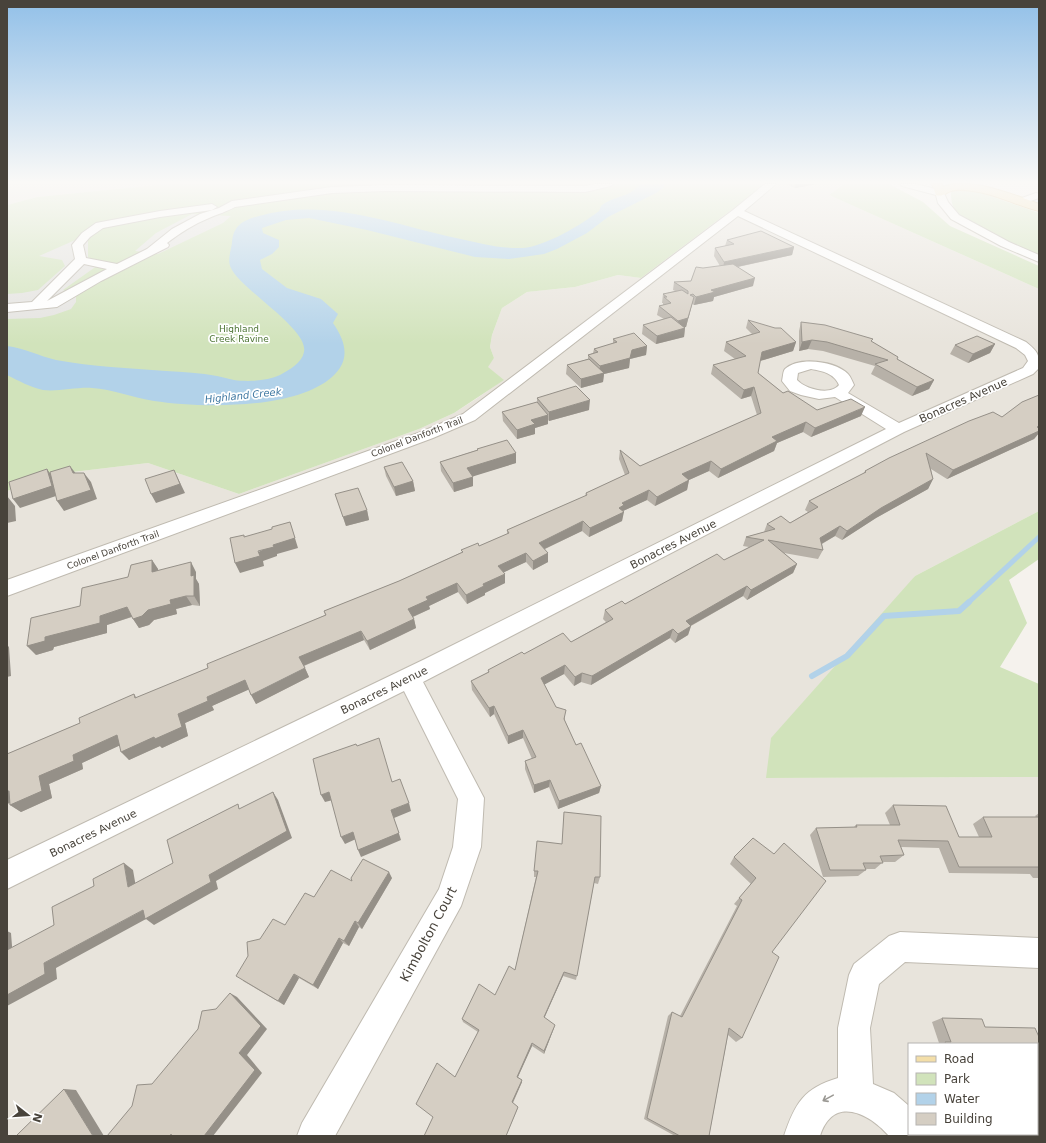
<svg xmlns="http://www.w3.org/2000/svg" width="1046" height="1143" viewBox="0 0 1046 1143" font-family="'DejaVu Sans',sans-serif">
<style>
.residential{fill:#e8e4dc;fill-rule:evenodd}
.green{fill:#d1e3bb}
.parking{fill:#e4e3e0}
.water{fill:#b2d2e9}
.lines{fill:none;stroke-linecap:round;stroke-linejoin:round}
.stream-far1{stroke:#b2d2e9;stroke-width:5}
.stream{stroke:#b2d2e9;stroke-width:6}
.minor-casing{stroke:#bfbab0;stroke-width:2}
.major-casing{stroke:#d7bb79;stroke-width:2}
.minor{fill:#fff;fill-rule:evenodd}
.major{fill:#f3dea8;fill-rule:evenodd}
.wall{fill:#b7b1a8}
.shaded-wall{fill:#959088}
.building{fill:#d5cec3;stroke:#959088}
.oneway{stroke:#9a9893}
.labels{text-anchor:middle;stroke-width:3.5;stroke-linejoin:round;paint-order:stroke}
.far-park-label{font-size:9px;fill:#4c7434;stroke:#fff}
.far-street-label{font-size:9px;fill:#48433b;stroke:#fff}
.far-water-label{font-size:10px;font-style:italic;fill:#3e77a1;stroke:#fff}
.street-label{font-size:11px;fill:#48433b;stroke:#fff}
.near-street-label{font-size:13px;fill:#48433b;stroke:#fff}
</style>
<rect width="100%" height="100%" fill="#f5f2ed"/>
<path class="residential" d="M7,184H167L37,197L7,205Z
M754,184H844L829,195L1039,289V511L915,576L767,778L1039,777V1136H7V491L56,474L148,463L239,494L419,429L454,413L476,399L503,380L487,367L494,358L490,347L492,335L502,308L527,292L575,287L618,275L641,278L762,186ZM909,1044H1037V1134H909Z"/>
<path class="green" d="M167,184H754L763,186L641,278L618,275L575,287L527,292L502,308L492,335L490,347L494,358L488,367L504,380L454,413L419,429L239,494L148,463L56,474L7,491V205L37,197Z
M844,184H889L923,202L950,226L1039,266V289L829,195Z
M970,189L1039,213V256C1021,248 963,223 954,208C951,203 951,196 951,190Z
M1039,511V559L1009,580L1027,623L1000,667L1039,684V777L766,778L771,738L915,576Z"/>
<path class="parking" d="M192,214L231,216L223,223L158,254L135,251L156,233Z
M82,237L88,239V257L101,263L63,290L76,294V302L71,309L54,315L40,318L7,319V294L22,293L38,290L65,266L62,260L39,256Z"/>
<path class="water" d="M640,184H665L663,188L656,193L608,217L587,233L557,249L544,254L509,259L475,257L367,230L309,218L286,220L262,228L263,233L279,240V247L272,254L260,260L262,269L287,288L321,299L338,314L333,323C346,342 351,360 332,377C295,410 201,408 154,401C133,398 112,389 92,388C77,387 57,392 43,390C30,387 19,381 7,375V346C24,348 39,356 56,360C93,367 129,368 166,371C183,372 201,373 217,376C223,377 228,379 234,380C248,382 267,381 280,375C289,370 302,363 304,352C309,329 240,289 231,268C227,261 231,250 232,243C233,225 244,220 259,216C325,197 392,224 456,238C479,243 500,249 523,248C546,246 581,225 599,211L601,206C614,195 628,199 640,184Z"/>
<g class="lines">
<path class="stream-far1" d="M968,603L1039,537"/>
<path class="stream" d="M812,676L847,656L884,616L959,611L969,602"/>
<g class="minor-casing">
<path id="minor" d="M595,184H613L611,186L585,192L385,191L332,193L235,207C226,212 218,214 209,218C194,224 180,233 167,243L169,245L168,247L101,281L57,307L7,312V304L32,302L75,259L72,245L82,233L96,223L160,211L212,204L217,207L212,210L160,217L103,228L90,237L83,245L86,258L117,264L147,249L172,229L200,214L219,208L232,201L332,187L385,185L585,186ZM84,264L107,269L47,301Z
M765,184H776L744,211L1026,342C1038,352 1039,353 1039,368L1033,374L904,432L423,682L484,798L481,847L461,906L335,1136H297L302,1123L439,889L453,847L458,799L404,691L7,889V860L425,659L886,429L835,397L819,399L801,395L790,391L782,381C783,377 783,371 785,369C799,356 836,361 848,374C851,377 852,381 854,385L848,393L899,423L1023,368L1028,361L1025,355L1016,348L738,216L475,420L433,438L7,596V580L421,432L463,414L733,210ZM811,369C822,371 834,373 839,385C830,396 805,389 797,380L798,373Z
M900,184H916L943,191L948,202L959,215L1009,242L1039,255V262L1001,246L951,219L938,203L936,195L902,186Z
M1036,193L1039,194V198L1022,204L1017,201L1019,199Z
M900,932L1039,938V968L905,962L879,984L870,1028L873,1084L894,1093L909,1106V1134H926L925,1136H889C869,1113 833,1095 820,1136H784C795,1103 804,1088 838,1078V1028L849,975L854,964L889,936Z"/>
</g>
<g class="major-casing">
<path id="major" d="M932,184H942L943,187C969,176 1014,195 1039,204V211C1017,206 996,194 973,191C966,190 957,189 951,191C945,193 943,197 936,195Z"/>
</g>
<use href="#minor" class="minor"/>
<use href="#major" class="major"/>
</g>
<path class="wall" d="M786,184H817L795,188Z
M727,240L794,247L792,255L738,267L753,286L714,297L713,301L694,305L692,304L686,327H685L684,337L656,344L642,334L643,325L664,319L657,315L659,306L663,305V303H662L663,294L675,291L673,290L674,282L691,281L720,266L714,256L715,248L725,246Z
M748,320L796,342L793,351L760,361L758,373L783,393L817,410L861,416L811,437L803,432L777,443L774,451L718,478L709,471L689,480L687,490L655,506L647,500L623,511L622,521L589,537L582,531L545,549L548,562L533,570L526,562L504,572L505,583L485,593V595L467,604L458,592L429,606L430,609L413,617L414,619L416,628L400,636L370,650L364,640L304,666L309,677L256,704L249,689L212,706L214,710L185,723L188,736L162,748L160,746L129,760L120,745L82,763L83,769L49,784L52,798L21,812L10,805V803L7,804V754L80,723L134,694L137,698L208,668L325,615L324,611L399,581L462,552L461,550L479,546L507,534V530L585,496L586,493L625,475L619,459L620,450L640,466L757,415L751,396L741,399L711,374L713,365L735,359L724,351L726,342L752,334L746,328Z
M801,322L871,342L897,359L934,380L929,389L912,396L871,374L875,366L823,351L808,349L799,351V331Z
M613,339L647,346L646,355L630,359L629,368L604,374L603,382L581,388L566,374L567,365L588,359V355L593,353L594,349L613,344Z
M995,344L990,353L968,363L950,354L955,345Z
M537,398L589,410L549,421L548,420V424L535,428V434L517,439L503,421L502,412L537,402Z
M1002,417L1039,433L1034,439L947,479L931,469L933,479L928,489L876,518L842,540L835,536L822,544L823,550L818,559L784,553L797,564L793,573L747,600L743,596L691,626L688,635L675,643L670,638L591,685L581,682L574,686L564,674L544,684L556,707L565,718V721L576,745L601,786L599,793L558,809L549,787L534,793L525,769V761L532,759L523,738L508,744L494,714L490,717L472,690L471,681L488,672V670L524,654L571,642L606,622L603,619L605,610L625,604L724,560L749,547L743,546L746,537L764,532L767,524L790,523L808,512L805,510L809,501L863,474L865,471Z
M477,449L516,453V463L472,476L473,486L454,492L441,471L440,462L477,450Z
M384,467L413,481L415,491L396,496L386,476Z
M335,494L367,510L369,520L346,526Z
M152,560L158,569V570L196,572V579L199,584L200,606L192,605L176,609L177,614L154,620L149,625L139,628L132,617L107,625V633L54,647L53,650L36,655L80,606L128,577Z
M893,805L959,837H979L973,824L983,817H1036L1035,816L1039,813V878H1033L1030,874L949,873L939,848L901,847L904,855L895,862H883L875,869H866V870L858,876L823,877L810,835L816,828L854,827L856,825H890L885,813Z
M564,812L600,877L598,884L594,883L576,980L563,976L544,1018L554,1028L544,1054L532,1046L518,1077L522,1080V1082L513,1103L518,1107V1108L506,1136H424L455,1077L478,1032L463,1022L462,1019L495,995L515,970L536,877H534V871L562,844Z
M753,838L772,952L742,1038L736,1042L728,1035L709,1136H675L644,1119L668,1016L672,1012L680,1016L737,906L734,904L751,884L730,864L734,857Z
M392,878L362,929L359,927L349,946L343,943L318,989L299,978L284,1005L243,981L260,939L285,925L314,897L352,881Z
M942,1018L985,1027L1039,1037V1070H1037V1044H936L939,1043L932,1022Z"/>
<path class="shaded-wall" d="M796,184H817L795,188Z
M794,247L792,255L723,270L724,262Z
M755,278L753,286L714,297L713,301L694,305L696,297L711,290Z
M694,297L686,327L676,329L678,321Z
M685,328L684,337L656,344L657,336Z
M812,340L808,349L799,351L802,342Z
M796,342L793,351L760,361L762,352Z
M995,344L990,353L968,363L973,354Z
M647,346L646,355L630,359L629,368L604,374L603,382L581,388V379L599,374L600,366L632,350Z
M934,380L929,389L912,396L917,387Z
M754,387L751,396L741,399L744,390Z
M590,400L589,410L549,421V412Z
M865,407L861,416L811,437L815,428Z
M548,415V424L535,428V434L517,439V430L531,420Z
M806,422L803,432L777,443L774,451L718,478L721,469L772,437Z
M1039,426V433L1034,439L947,479L953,470Z
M516,453V463L468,478L467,468Z
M711,461L709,471L680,484L682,474Z
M70,466L77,475L73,473Z
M47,469L54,479L59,495L20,508L13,499Z
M174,470L185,493L156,503L151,494Z
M84,473L91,482L97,499L64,511L57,501Z
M473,477V486L454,492L453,483Z
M933,479L928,489L876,518L842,540L847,531L881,508Z
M689,480L687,490L655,506L657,497Z
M413,481L415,491L396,496L394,487Z
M649,490L647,500L623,511V512H624L622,521L589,537L590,528L619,508L622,503Z
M7,496L15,506L16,521L7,523Z
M367,510L369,520L346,526L343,517Z
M583,521L582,531L538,552L539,543Z
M290,522L298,548L277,554V556L263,561L264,566L240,573L235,563L273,545Z
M840,526L835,536L816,547L820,538Z
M526,553V562L498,575V566Z
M548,553V562L533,570V561Z
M152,560L158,569V581L152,572Z
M191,562L196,572V579L199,584L200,606L194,596L191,576Z
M797,564L793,573L747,600L751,590Z
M505,574V583L485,593V595L467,604L466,595L483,584Z
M457,583L458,592L429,606L430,609L410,618L408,609L426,597Z
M747,586L743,596L683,630L686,621Z
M186,596L192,605L176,609L177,614L154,620L149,625L139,628L133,619L148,610L170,600Z
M127,607L134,616L107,625V633L54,647L53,650L36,655L27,646L45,637L100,616Z
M414,619L416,628L370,650L367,641Z
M691,626L688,635L675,643L678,634Z
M673,629L670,638L591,685L592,676Z
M361,631L364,640L303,666L299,657Z
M7,645L9,647L11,676L7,677Z
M565,665L564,674L540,687L541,678Z
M305,668L309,677L256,704L251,695Z
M582,673L581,682L574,686L575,677Z
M245,680L250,689L212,706L214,710L185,723L188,736L162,748L160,746L129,760L121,752L178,714L207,697Z
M494,706V714L490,717L489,708Z
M523,730V738L508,744V736Z
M117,735L125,743L82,763L83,769L49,784L52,798L21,812L10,805L39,776L73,755Z
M550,780L549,787L534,793V785Z
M601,786L599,793L558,809L559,801Z
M7,791H9L19,798L7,804Z
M273,792L278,800L292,838L216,881L218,889L154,925L146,919L56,968L57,979L7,1006V995L44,963L209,875Z
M329,792L333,800L325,802L321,795Z
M409,803L411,811L394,818L401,840L361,857L358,850L391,810Z
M353,832L356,839L345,844L341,837Z
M124,863L133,870L137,893L128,887Z
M389,872L392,878L362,929L358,923Z
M355,921L359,927L349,946L344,941Z
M7,931L11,933L13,959L7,956Z
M339,938L343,943L318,989L313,985Z
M564,972L563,976L543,1021L544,1017Z
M294,974L299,978L284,1005L278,1001Z
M230,993L237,997L267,1029L247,1055L262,1073L213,1136H204L239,1053Z
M555,1025L554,1028L544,1054V1051Z
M532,1043V1046L517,1079V1077Z
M522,1080V1082L512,1104V1102Z
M64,1089L76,1090L104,1136H93Z"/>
<path class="building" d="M761,231L794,247L724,262L715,248L734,244L727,240Z
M733,264L755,278L711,290L715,292L696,297L693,294L690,295L694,297L688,318L678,321L659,306L671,303L664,297H667L663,294L682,290L688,294V291L674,282L691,281L696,267L703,268Z
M671,317L685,328L657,336L643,325Z
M748,320L775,328H781L796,342L762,352L758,373L783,393L788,391L817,410L851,399L865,407L815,428L806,422L772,437L777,441L721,469L711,461L682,474L689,480L657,497L649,490L622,503L624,505L619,508L624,512L605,521L590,528L583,521L539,543L548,553L533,561L526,553L498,566L505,574L483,584L484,586L466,595L457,583L426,597L428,600L408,609L414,619L397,627L367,641L361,631L299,657L305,668L251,695L245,680L207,697L208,701L178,714L182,727L155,739L154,737L121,752L117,735L73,755L74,761L39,776L42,791L10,805L9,791H7V754L80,723L79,718L134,694L135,698L208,668L207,664L326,615L324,611L399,581L463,552L461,550L478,543L479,546L509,533L507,530L587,495L586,493L629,473L620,450L640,466L761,413L754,387L744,390L713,365L746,356L726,342L760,332Z
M801,322L825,325L873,339L871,341L898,357L897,359L934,380L917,387L875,364L888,360L827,342L812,340L802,342Z
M634,333L647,346L632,350L630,358L600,366L588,355L598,352L594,349L617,342L613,339Z
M977,336L995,344L973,354L955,345Z
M589,359L604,373L581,379L567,365Z
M576,386L590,400L549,412L537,398Z
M1039,395V426L1037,427L1039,428V431L953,470L926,453L933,479L881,508L847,531L840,526L820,538L823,550L768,540L797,564L751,590L747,586L686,621L691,626L678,634L673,629L592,676L582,673L575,677L565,665L541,678L556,707L566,710L564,719L576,745L581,743L601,786L559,801L550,780L534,785L525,761L536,757L523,730L508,736L494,706L489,708L471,681L489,672L488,670L522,652L524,654L563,633L571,642L613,619L605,610L622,601L625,604L717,554L724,560L764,540L746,537L775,529L767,524L781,516L790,523L818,507L809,501L866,472L865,471L889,458L969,421L993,412L1002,417L1022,402Z
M537,402L548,415L531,420L535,424L517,430L502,412Z
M507,440L516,453L467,468L473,477L453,483L440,462L478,450L477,449Z
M402,462L413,481L394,487L384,467Z
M70,466L73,473H84L91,490L57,501L50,472Z
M47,469L52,486L13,499L9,482Z
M174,470L180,484L151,494L145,479Z
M358,488L367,510L343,517L335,494Z
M7,496L8,511L7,512Z
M290,522L295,538L273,545L274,547L258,551L260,556L235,563L230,538L244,535V537L272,529V527Z
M152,560V572L191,562V576L194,575V596H186L170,600L171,604L148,610L142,616L133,619L127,607L100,616V623L45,637V641L27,646L31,618L80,606L82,588L128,577L131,565Z
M379,738L392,782L400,779L409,803L391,810L399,833L358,850L353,832L341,837L329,792L321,795L313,759L356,744L357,746Z
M273,792L287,831L209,875L211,882L145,919L143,910L44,963L45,974L7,995V950L54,925L52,907L94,886L93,879L124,863L128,887L173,863L167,840L238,804L239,809Z
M893,805L946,806L959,837H992L983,817H1039V867H959L948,841L898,840L904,855L880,856L883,863H863L866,870H830L816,828L857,827L856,825H900Z
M564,812L601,816L600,877H595L577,976L564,972L544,1017L555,1025L544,1051L532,1043L517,1077L522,1080L512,1102L518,1107L506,1136H424L433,1117L416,1104L437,1063L455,1077L479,1030L462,1019L479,984L495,995L509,966L515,970L538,871H534L537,841L562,844Z
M753,838L774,854L784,843L826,881L772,952L779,957L742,1038L729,1028L709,1136H680L647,1118L672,1012L682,1017L742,900L739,898L756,878L734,857Z
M363,859L389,872L358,923L355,921L344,941L339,938L313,985L294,974L278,1001L236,976L248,956L247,942L260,939L273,919L285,925L305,893L314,897L331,870L352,881L351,878Z
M230,993L261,1026L239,1053L255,1070L204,1136H172L171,1134L170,1136H107L132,1106L137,1085L152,1084L198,1029L202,1011L216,1009Z
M942,1018L982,1019L985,1027L1035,1028L1039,1037V1068H1037V1044H946L945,1042H951Z
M64,1089L93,1136H17V1135Z"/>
<defs><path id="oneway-shaft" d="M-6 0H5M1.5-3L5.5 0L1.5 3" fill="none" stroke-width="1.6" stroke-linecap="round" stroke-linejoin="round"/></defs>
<use class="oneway" href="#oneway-shaft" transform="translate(828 1098) rotate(151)"/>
<linearGradient id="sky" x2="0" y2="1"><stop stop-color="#92c0e8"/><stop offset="0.53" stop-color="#faf9f7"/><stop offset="1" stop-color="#faf9f7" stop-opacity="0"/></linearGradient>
<rect width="1046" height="344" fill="url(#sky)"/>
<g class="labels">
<g class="far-park-label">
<text x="239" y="332">Highland<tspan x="239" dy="10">Creek Ravine</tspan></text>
</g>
<g class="far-street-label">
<text transform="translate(417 437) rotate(-21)" y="3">Colonel Danforth Trail</text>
<text transform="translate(113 550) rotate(-20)" y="3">Colonel Danforth Trail</text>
</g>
<g class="far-water-label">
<text transform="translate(243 395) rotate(-6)" y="4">Highland Creek</text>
</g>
<g class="street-label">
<text transform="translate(963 400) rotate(-24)" y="4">Bonacres Avenue</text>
<text transform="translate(673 544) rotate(-27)" y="4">Bonacres Avenue</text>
<text transform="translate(384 690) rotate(-26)" y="4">Bonacres Avenue</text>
<text transform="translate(93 833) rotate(-26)" y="4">Bonacres Avenue</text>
</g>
<g class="near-street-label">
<text transform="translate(428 934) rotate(-62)" y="5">Kimbolton Court</text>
</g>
</g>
<rect width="1046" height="1143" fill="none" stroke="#48433b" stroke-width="16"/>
<rect x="908" y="1043" width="130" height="92" fill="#ffffff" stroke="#b6b4b1"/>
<rect x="916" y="1056" width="20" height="6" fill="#f3dea8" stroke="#b6b4b1"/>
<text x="944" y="1063" font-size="12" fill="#48433b">Road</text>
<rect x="916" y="1073" width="20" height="12" fill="#d1e3bb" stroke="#b6b4b1"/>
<text x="944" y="1083" font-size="12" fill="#48433b">Park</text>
<rect x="916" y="1093" width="20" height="12" fill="#b2d2e9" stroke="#b6b4b1"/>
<text x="944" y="1103" font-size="12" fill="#48433b">Water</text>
<rect x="916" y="1113" width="20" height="12" fill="#d5cec3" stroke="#b6b4b1"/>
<text x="944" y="1123" font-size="12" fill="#48433b">Building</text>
<g transform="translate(28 1115) rotate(107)" stroke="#ffffff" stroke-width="3" paint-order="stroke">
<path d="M0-3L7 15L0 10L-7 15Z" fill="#48433b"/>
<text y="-6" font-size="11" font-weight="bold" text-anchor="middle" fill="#48433b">N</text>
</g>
</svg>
